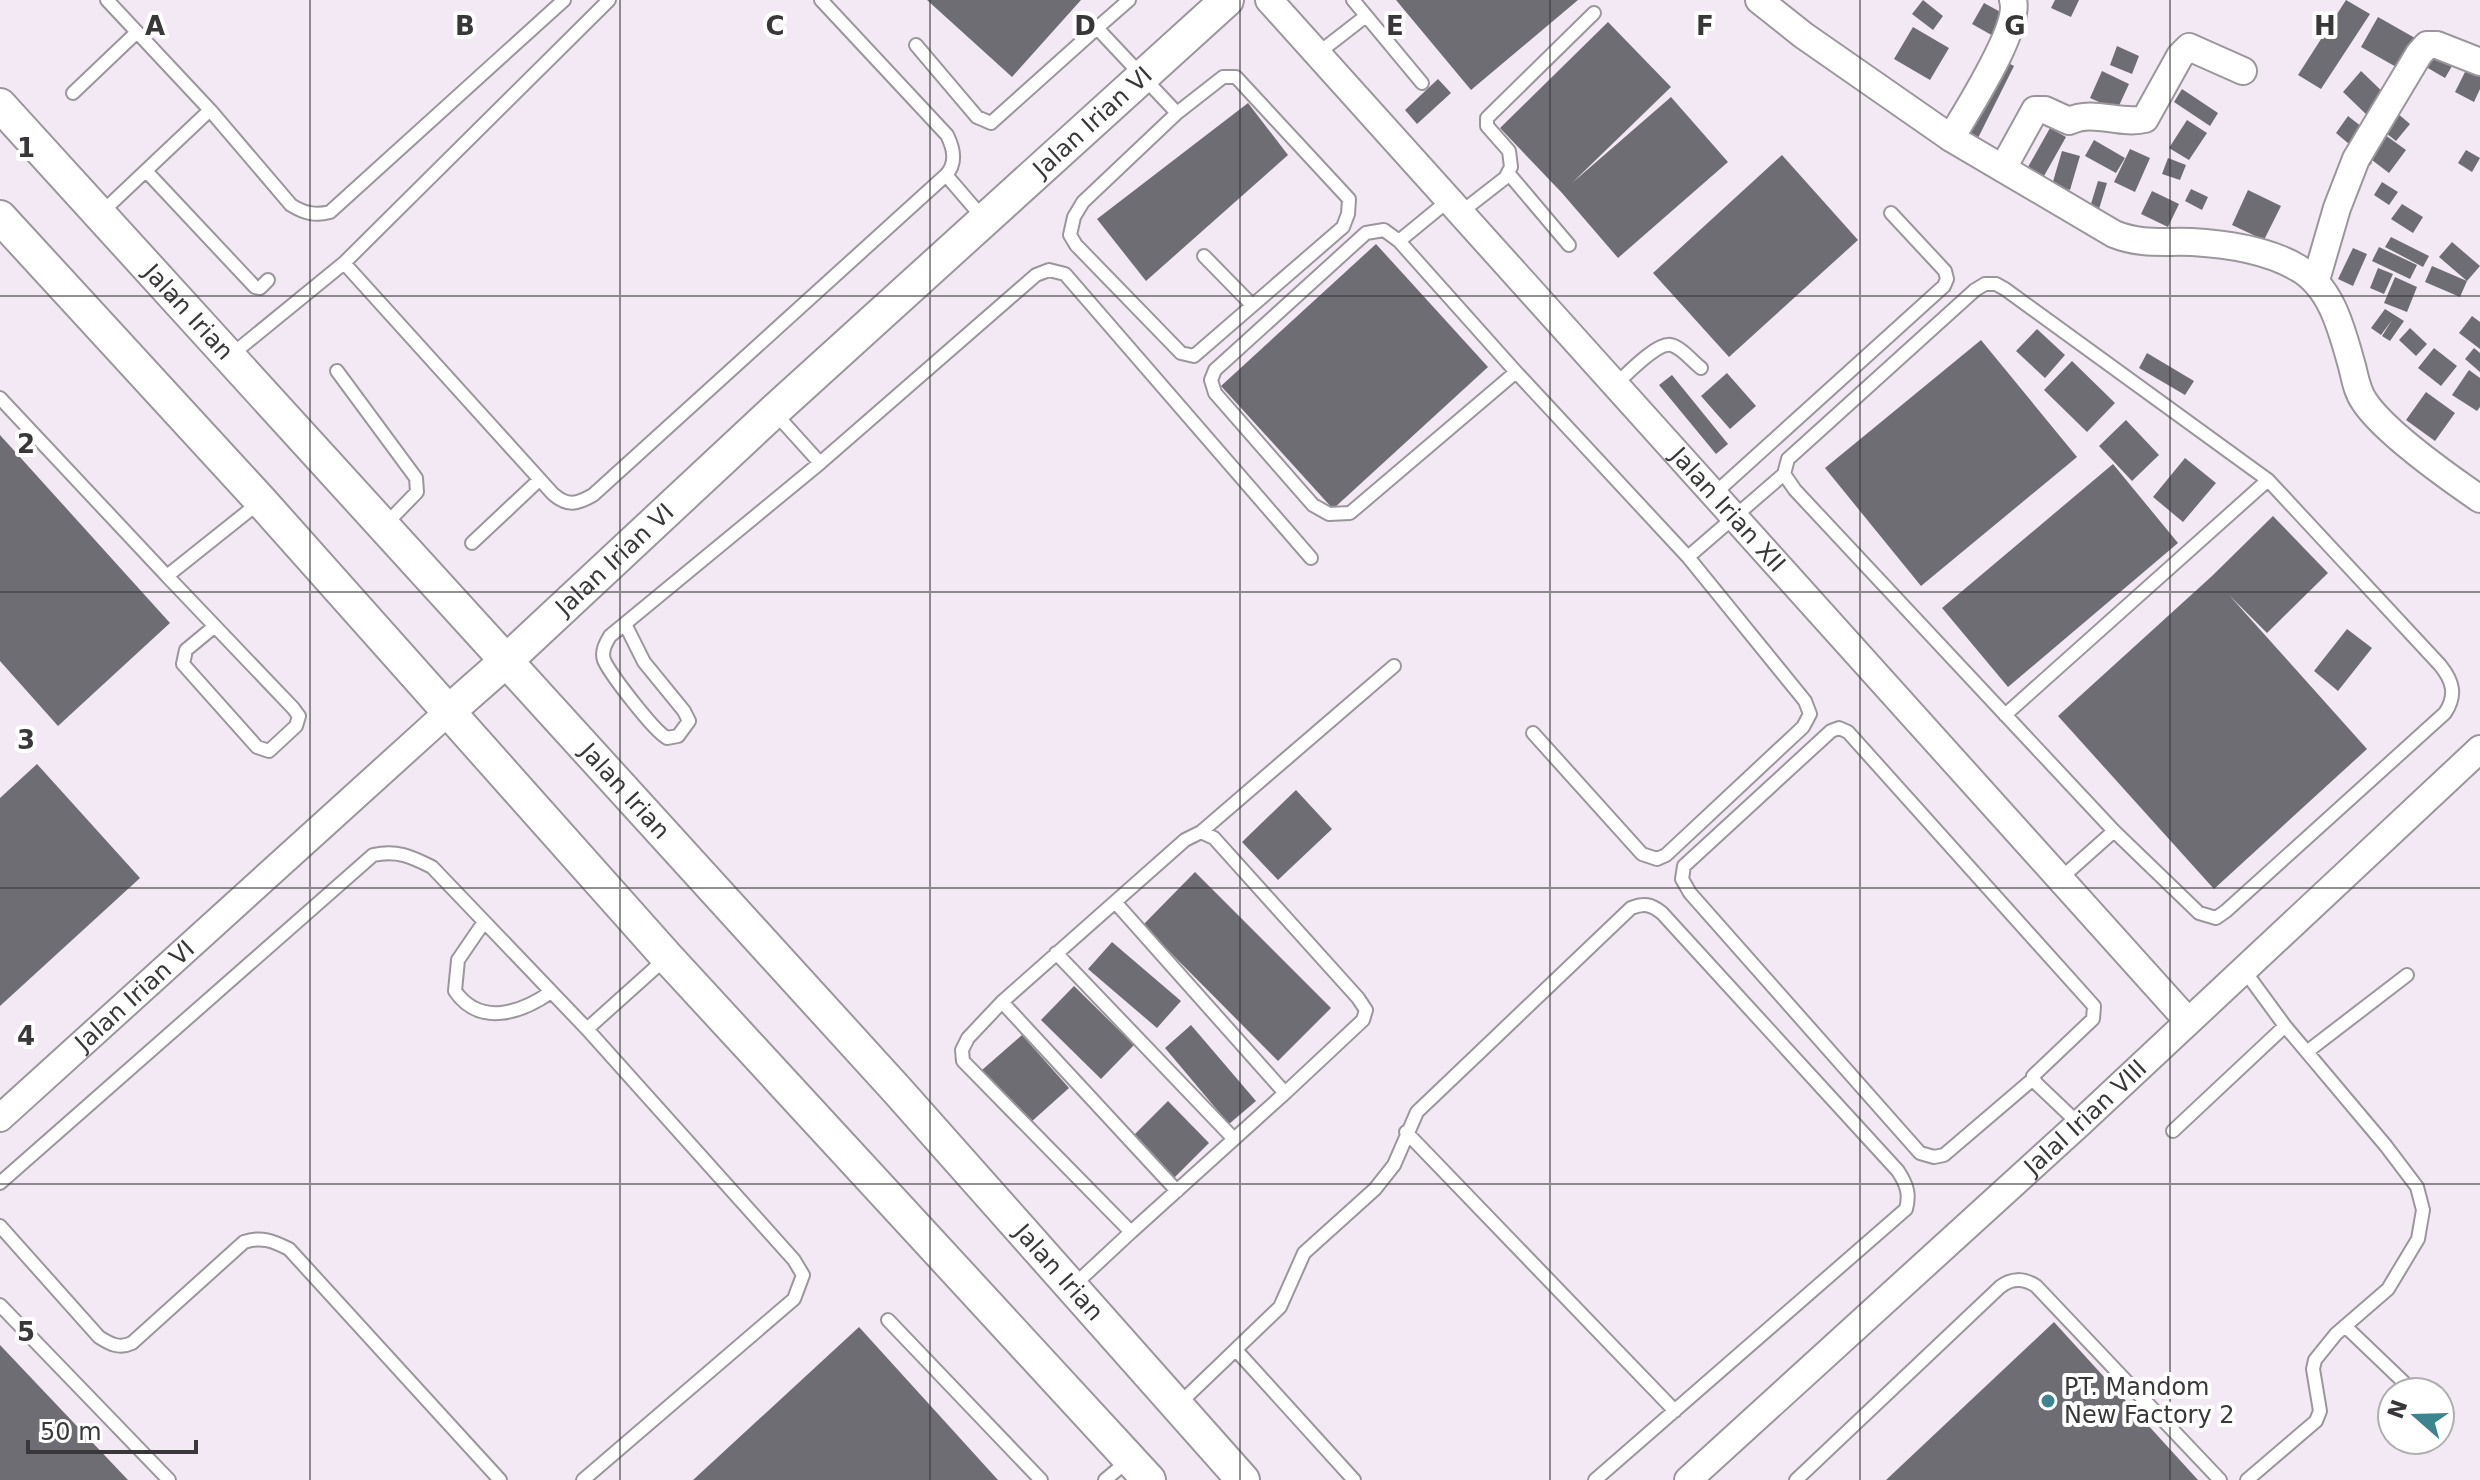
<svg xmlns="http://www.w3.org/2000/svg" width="2480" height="1480" viewBox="0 0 2480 1480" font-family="'DejaVu Sans',sans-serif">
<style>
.built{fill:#f3e9f5;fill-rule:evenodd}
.building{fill:#6f6d74}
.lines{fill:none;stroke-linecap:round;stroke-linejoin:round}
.service-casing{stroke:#9b969c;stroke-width:16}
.minor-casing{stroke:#9b969c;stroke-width:30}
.tertiary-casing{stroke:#9b969c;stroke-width:36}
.service{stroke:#fff;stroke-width:12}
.minor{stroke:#fff;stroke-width:26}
.tertiary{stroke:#fff;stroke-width:32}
.grid{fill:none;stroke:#393739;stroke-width:2;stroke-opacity:0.55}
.poi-dot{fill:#3e848f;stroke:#fff;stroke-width:3}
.labels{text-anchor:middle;stroke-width:8;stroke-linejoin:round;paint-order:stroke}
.street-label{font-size:24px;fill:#393739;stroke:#fff}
.poi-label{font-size:24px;fill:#393739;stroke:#fff;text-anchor:start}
.grid-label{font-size:26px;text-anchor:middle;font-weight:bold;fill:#393739;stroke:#fff;stroke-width:8;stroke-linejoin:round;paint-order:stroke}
</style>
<rect width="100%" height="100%" fill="#fef8fe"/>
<path class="built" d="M0,0H2480V1480H0ZM2392,1392H2440V1440H2392Z"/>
<path class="building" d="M927,0H1081L1012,77Z
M1396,0H1578L1471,90Z
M1923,0L1943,16L1933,30L1912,14Z
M2055,0H2079L2071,17L2051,8Z
M2346,0L2370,14L2321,89L2298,75Z
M1984,3L2006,15L1995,37L1972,24Z
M2378,17L2422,42L2405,72L2361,47Z
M1608,22L1671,87L1572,183L1671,97L1728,162L1618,258L1562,193L1500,128Z
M1913,27L1949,48L1930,80L1894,59Z
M2117,46L2139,56L2132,74L2110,65Z
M2431,47L2455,61L2445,78L2421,64Z
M1999,58L2014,66L1978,138L1962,130Z
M2467,68L2480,74V89L2474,102L2455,92Z
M2102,71L2129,84L2117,110L2090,98Z
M2361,71L2387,96L2368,116L2343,92Z
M1438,79L1451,93L1417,124L1405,110Z
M2182,89L2218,113L2210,126L2174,102Z
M1248,103L1288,155L1146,281L1097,219Z
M2396,112L2410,124L2396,141L2382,130Z
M2348,116L2362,127L2349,144L2336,133Z
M2187,120L2207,133L2189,160L2169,148Z
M2050,128L2066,137L2044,176L2028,167Z
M2381,132L2406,150L2389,173L2364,154L2372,163L2366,169L2358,159Z
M2094,140L2125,158L2116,173L2085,156Z
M2130,149L2150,158L2135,192L2114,182Z
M2466,150L2480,158L2472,172L2458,163Z
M2062,151L2080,156L2070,190L2052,185Z
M1782,155L1858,240L1729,357L1653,273Z
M2168,158L2186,165L2180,180L2162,174Z
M2098,181L2107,183L2099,209L2090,207Z
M2382,182L2398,192L2389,205L2374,195Z
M2191,189L2208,197L2202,210L2185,201Z
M2248,190L2281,206L2264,240L2232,225Z
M2152,191L2179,204L2168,227L2141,214Z
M2402,204L2423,217L2413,233L2391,219Z
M2391,237L2429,256L2423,267L2385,247Z
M2452,242L2480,266L2467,281L2460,297L2425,282L2432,266L2467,281L2439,257Z
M1376,244L1488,367L1333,509L1221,386Z
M2379,247L2417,265L2410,279L2372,261Z
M2353,248L2367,254L2353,286L2338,279Z
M2378,268L2393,274L2384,294L2370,288Z
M2395,277L2417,287L2407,312L2384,303Z
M2385,309L2404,321L2390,341L2382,336L2392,320L2381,335L2371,328Z
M2472,316L2480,322V349L2459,333Z
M2410,328L2427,344L2416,356L2399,340Z
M2037,329L2065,355L2045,378L2016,351Z
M1981,340L2077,457L1921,586L1825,468Z
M2434,348L2457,366L2441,386L2418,368Z
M2474,348L2480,353V372L2465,359Z
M2147,353L2194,381L2185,395L2139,368Z
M2072,361L2115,403L2087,432L2044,390Z
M2469,370L2480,378V407L2477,411L2452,395Z
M1727,373L1756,406L1730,429L1701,396Z
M1672,375L1728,444L1716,454L1659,385Z
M2426,392L2455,413L2435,441L2406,420Z
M2126,420L2159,455L2132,481L2099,446Z
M0,435L170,623L58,726L0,661Z
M2185,458L2216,483L2183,522L2153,497Z
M2113,464L2178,543L2008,687L1942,608Z
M2273,516L2328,573L2267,633L2229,595L2367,749L2214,889L2058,716L2212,576Z
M2347,629L2372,648L2338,691L2314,671Z
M37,764L140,878L0,1006V798Z
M1296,790L1332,829L1278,880L1242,842Z
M1195,872L1331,1008L1278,1061L1143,925Z
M1112,942L1181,1001L1157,1028L1088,969Z
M1074,986L1134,1045L1101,1079L1041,1020Z
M1191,1025L1256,1101L1229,1124L1165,1048Z
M1022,1035L1069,1088L1030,1123L982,1070Z
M1168,1101L1209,1143L1174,1178L1133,1136Z
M2054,1322L2198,1480H1886Z
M859,1327L998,1480H693Z
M0,1345L128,1480H0Z"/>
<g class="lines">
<g class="service-casing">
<path id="service" d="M107,0L210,110
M1129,0L1097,28L1177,113L1223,77H1236L1349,199L1348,214L1343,227L1194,356L1181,353L1076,245L1070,235L1074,217L1083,202L1177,113
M1353,0L1422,83
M916,45L977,117L991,123L1097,28
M1317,54L1366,16
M73,93L137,32
M147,172L255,287L260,288L268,280
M1509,174L1569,245
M946,175L983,218
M1449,200L1399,241L1516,372L1688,557
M1460,213L1505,178L1511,167L1509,151L1487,126V118L1594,13
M100,214L210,110L291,205C304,213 315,216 330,212L564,0
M1399,241L1384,230L1366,233L1215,370L1211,380L1215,393L1313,505L1329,514L1350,513L1516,372
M1204,256L1252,305
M344,263L553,494C568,507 577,504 593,495L946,175C957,163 954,149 947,135L821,0
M1985,284H1996L2005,289L2268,480L2440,665C2453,681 2457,695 2445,713L2226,911L2216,918L2199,913L2114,831L1795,490L1784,474L1788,459L1975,290Z
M230,356L344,263L609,0
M337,371L416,478L417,492L385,525
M1615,385C1626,375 1657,342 1671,345C1681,347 1693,362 1701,368
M0,398L167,576L261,501
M774,412L820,463
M1714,494L1944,286L1947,279L1945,271L1891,213
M472,543L539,480
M167,576L293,708L299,716L296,726L269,751L257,747L183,664L186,650L215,626
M625,624L644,662L684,711L689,721L678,736L667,738C654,731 610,674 604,660C601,651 606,643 610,636L820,463L1036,275L1049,270L1065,274L1311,558
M2005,715L2268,480
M1533,733L1642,854L1657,859L1666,855L1803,727L1810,714L1805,701L1688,557L1784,474
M1201,832L1394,666
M2060,879L2114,831
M1115,902L1285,1093L1131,1232L963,1061L962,1050L968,1038L1002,1002L1185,840L1201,832L1214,838L1358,998L1366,1010L1363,1020L1285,1093
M484,922L458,960L455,991C480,1027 521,1013 551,992
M1056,953L1234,1139
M2244,970L2285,1026L2386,1146L2417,1187L2423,1210L2418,1239L2388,1289L2336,1334L2315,1360L2313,1369L2320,1411L2316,1421L2247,1480
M1002,1002L1177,1191
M2308,1051L2407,975
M2033,1079L1944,1155L1934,1157L1920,1153L1690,893L1682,879L1684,866L1831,731L1839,728L1848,732L2094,1006L2093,1019L2033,1076L2036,1083L2079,1124
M2173,1131L2285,1026
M1406,1132L1675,1411
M0,1183L373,855C397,850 410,856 432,867L587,1029L665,959
M0,1226L99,1337C110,1344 119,1349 132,1343L244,1242C261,1236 273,1241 289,1249L500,1480
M1073,1286L1131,1232
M0,1305L169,1480
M888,1320L1041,1480
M2345,1326L2414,1392
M1236,1350L1354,1480
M1179,1404L1280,1307L1304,1253L1375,1189L1394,1165L1417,1112L1631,908C1644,903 1651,904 1662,913L1898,1171C1907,1185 1910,1194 1906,1209L1595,1480
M583,1480L794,1299L803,1275L794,1260L587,1029
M1105,1480L1130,1459
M1796,1480L2000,1287C2011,1278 2024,1278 2036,1286L2220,1480"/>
</g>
<g class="minor-casing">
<g id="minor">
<path id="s1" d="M1269,0L2188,1021"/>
<path d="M1759,0L1803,35L1951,138L2114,234C2141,245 2164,241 2192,242C2227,244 2268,250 2298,268C2332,287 2342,331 2352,366C2355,378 2357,391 2364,401C2384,432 2448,477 2480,499"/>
<path d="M1951,138C1967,110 2021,28 2013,0"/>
<path d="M2003,168L2035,110H2045L2069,121C2094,109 2119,125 2145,119L2180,56L2189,47L2243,71"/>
<path d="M2316,280L2337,208L2356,159L2419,54L2427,45H2437L2480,62"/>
<path id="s2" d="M0,1118L448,712"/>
<path id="s3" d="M1688,1480L2079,1124L2480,749"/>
</g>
</g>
<g class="tertiary-casing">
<g id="tertiary">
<path id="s4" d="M0,105L897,1090L1243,1480"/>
<path d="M0,217L261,501L667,957L1149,1480"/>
<path id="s5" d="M448,712L506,661L774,411L1227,0"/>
</g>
</g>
<use href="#service" class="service"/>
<use href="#minor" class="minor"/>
<use href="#tertiary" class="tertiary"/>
</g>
<path class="grid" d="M310,0V1480M620,0V1480M930,0V1480M1240,0V1480M1550,0V1480M1860,0V1480M2170,0V1480M0,296H2480M0,592H2480M0,888H2480M0,1184H2480"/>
<circle class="poi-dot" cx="2048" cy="1401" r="8"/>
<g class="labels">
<g class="street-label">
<text dy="8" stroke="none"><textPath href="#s5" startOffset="874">Jalan Irian VI</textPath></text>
<text dy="8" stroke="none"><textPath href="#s4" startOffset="280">Jalan Irian</textPath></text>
<text dy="8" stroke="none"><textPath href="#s1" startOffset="686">Jalan Irian XII</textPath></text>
<text dy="8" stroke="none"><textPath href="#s5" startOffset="226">Jalan Irian VI</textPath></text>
<text dy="8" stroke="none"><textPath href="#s4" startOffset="928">Jalan Irian</textPath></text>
<text dy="8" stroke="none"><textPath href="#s2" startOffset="182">Jalan Irian VI</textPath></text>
<text dy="8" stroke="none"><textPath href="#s3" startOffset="538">Jalal Irian VIII</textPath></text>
<text dy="8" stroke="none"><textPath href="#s4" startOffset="1576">Jalan Irian</textPath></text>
</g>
<g class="poi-label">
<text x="2064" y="1395">PT. Mandom<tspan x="2064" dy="28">New Factory 2</tspan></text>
</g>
</g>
<g class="grid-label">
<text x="155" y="35">A</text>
<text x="465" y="35">B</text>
<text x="775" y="35">C</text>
<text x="1085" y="35">D</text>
<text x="1395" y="35">E</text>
<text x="1705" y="35">F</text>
<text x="2015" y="35">G</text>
<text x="2325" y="35">H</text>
<text x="26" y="157">1</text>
<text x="26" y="453">2</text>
<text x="26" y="749">3</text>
<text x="26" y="1045">4</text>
<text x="26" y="1341">5</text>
</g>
<g transform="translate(2416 1416) rotate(290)"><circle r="38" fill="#ffffff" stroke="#b0afb0" stroke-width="2"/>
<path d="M0-6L14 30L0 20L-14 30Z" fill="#3e848f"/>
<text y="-12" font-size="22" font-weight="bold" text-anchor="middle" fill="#393739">N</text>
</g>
<path d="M28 1440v12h168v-12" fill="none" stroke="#393739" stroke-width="4"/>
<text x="40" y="1440" font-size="24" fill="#393739" stroke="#ffffff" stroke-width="6" paint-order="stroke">50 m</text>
</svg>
